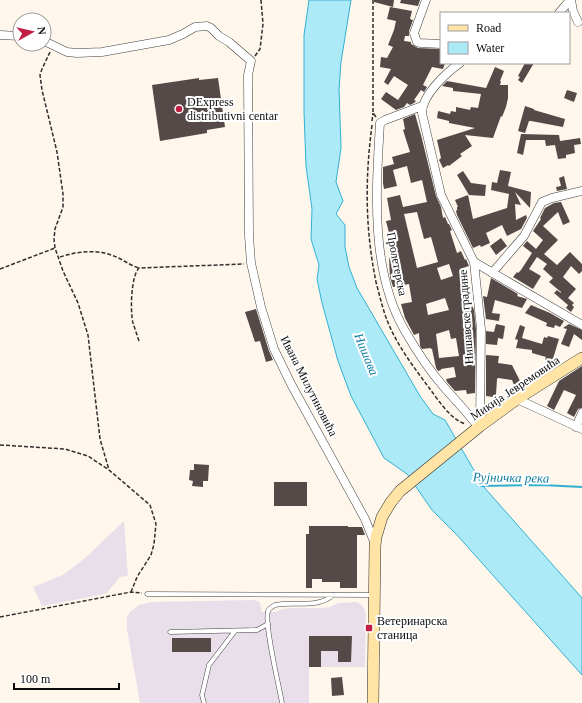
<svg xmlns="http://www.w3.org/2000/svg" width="582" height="703" viewBox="0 0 582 703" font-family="Georgia,serif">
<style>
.industrial{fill:#e8dfeb}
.water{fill:#adeaf8;stroke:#32b0d2}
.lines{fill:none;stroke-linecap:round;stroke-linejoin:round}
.stream{stroke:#32b0d2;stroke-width:2}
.building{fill:#554a48;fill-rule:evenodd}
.lane-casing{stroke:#3f3f3f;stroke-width:5}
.street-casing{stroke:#3f3f3f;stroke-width:9}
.secondary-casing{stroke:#2e2e2e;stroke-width:12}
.path{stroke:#2e2e2e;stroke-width:1.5;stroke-dasharray:4 2;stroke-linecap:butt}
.lane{stroke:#fff;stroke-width:4}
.street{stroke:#fff;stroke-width:8}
.secondary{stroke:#ffe4a6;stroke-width:11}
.poi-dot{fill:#c01f45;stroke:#fff;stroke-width:1.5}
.labels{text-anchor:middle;stroke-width:4;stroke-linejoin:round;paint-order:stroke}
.poi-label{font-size:12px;fill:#0c0c0c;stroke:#fff;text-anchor:start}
.street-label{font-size:12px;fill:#0c0c0c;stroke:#fff}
.water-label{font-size:13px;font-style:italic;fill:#117ea1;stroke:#fff}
</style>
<rect width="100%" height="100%" fill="#fff7eb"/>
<path class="industrial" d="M124,521L128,576L120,577L107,593L100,595L42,606L33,587L63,575L85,558Z
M255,600L260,603L262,612H276L282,609L291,608H322L330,607L338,603L356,602L361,604L364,608L366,615L365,667H309V703H140L127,629V618L130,612L139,605L151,602Z"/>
<path class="water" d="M309,0H351L341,62L339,89L341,148L336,182L343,201L336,214L345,225V247L349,267L357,288L420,396L433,414L445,420L483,486L582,598V675L457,535L432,510L407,474L384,458L351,396L338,361L322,303L317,279L319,265L311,239L312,209L306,166L304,112V35Z"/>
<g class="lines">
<path class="stream" d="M481,486L542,485L582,487"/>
</g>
<path class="building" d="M374,0H394L393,7L374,2Z
M401,0H420L418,6L400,3Z
M390,7L412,11L410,19L413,20L409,31V36H405L404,41L411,42V44L418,48L441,49V63H445L443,69L432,67L423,85L427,87L424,92L421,90L414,100L416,101L414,103L410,105L407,103L404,107L396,110L381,99L386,92L398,100L408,85L394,76L388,85L384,82L391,69L380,67L381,57L387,58L393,47L388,45L394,30L396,21L387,19Z
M525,63H534L522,83L518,80L520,77L518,76Z
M495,67L504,71L500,81H501L500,85H508V98L506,107L502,117L501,116L493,138L465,135L472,146L460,154L462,156L449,166L448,165L443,168L439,160L441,158L437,140L475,128L449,123V121L437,118L438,111L450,114L451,111L456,112V107L470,110L471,107L478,108L481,94L453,91V88L442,86L447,81L486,88Z
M199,78V80L218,78L225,127L207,130V133L160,141L152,85Z
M567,90L577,93L574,102L564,98Z
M525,106L534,109V110L565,119L563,127L531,121H529L525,133L518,131Z
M415,114L421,135L436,196L441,207L443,218L445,217L448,224H449L452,230L450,231L457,253L461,251L465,260L466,259L469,266L460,269L463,277L461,278L474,310L476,329L475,393L467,394L466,390L455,391L447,382L446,379L456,377L454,367L441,369V370L438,371L436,368L432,349H431V348L422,349L420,346L419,333L414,335L405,318L401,304L412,302L409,284L393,287L390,277L389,258L397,257L392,237H390L386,221L391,220L387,198L400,195L403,207L427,202L422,180L411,183L407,166L393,170L397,186L384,189L383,183V167L394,164L392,157L410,152L403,130L405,129L403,119ZM417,212L424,239L431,237L438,262L417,268L404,214ZM449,264L453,276L441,280L437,268ZM445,298L449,310L428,315L426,304ZM449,330L451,339L456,338L459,356L439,358L436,334Z
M521,134L559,135L560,141L580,138L581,144L574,145L575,153L566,155V158L558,159L555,145L546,146L545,140H526L523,155L517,153Z
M500,170L511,172L508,186L531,192L530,208L515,192L521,205L515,204L516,220L526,215L527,218L521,229L507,236L502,225L486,233L490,243L481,247L480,245L473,248L457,215L456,211L457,210V207H458L455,200L468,195L473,219L507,208L509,194L491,190L492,182L497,183Z
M463,171L471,183L486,185L485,196L469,195L457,175Z
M564,176L567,189L557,191L556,187L561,186L559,178Z
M561,202L570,222L563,225L558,212L543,226L558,240L544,254L557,265L570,252L582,264V271L579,274L571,266L563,277L576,289L568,298L574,303L572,305L574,307L571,312L566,308L568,305L554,293L557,290L561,293V292L549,282L553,278L543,269L547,264L537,257L529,269L541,276L533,289L513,277L517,272L518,273L521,270L532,253L523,246L527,241L536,249L543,240L533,231L541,219L540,218L545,208L554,203Z
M501,238L507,246L496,255L490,246Z
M491,278L518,294L517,296L527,299L522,308L495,300L492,313L500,314L499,321L486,319L483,296L487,297Z
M531,305L550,313L564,321L560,327L555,325L554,328L546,326L547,323L525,313Z
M256,309L269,351L273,360L266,362L260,341L255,342L245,312Z
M496,324L505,326L503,339L498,338L497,345L486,344V331L494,332Z
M569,324L582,330V340L574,334L569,347L561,344L567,329L563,328Z
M520,325L525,327L522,338L542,344L544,337L547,338L548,336L559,339L552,362L545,360L546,357L532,353V350L516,348L518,340L515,339Z
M486,355L499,356L498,363L512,365L520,381L514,385L512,380L498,378L497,379L496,395H493V397L486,396Z
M582,366V408L578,409L574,417L567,413L576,395L564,390L554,410L547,406L559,381Z
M194,464L209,465L208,481H203V487L192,486L193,481L189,480L190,470H194Z
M274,482H307V506H274Z
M309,526H348V527H362L365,535H357V588H340V582H322V579H312V588H306V534H309Z
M309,636H352L351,662H338V651H321V667H309Z
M172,638H211V652H172Z
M342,677L344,695L332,696L331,678Z"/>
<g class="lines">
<g class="lane-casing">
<path id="lane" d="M147,594L373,595
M170,632L257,630L268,624
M204,703L202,695L209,665L235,631
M282,703C279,685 264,625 268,611C269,608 272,607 275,605C293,601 318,609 333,595"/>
</g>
<g class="street-casing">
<path id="street" d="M426,0L414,33L417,42L420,43L441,44
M571,0L573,11L578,22
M559,13L570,0
M0,35L20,36
M44,41L67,52L77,53L102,52L169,40L183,34L195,27L207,26L211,28L219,36L229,42L251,61L248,75L249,236L251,263L261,307L274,349L291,384L365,519L375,544
M460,63C446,73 422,95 422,113L441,195L474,262L481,329L480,426
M422,106L385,120L380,123C376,190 370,271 405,331C416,350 429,370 443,386C455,400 468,413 479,428
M474,262L582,325
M492,273L524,236L542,202L552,198L582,191
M517,399L582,429
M576,427L582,413"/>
</g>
<g class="secondary-casing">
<path id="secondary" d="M373,703L375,546L376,537L382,517L391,502L400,491L480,426L517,399L582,358"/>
</g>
<path class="path" d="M373,0V113L376,117
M50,52L42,69L40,75L42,90L57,152L63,194V207L55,229L54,239L55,248L63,271L78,303L88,335L100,439L109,470
M255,56L260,49L263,24L261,0
M372,121L373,113
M372,125C365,179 365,228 376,282C380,297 383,311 389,325C399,348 415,369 430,389C438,400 452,421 466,424
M60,257C76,252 94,249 111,255C121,258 129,265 139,268
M0,269L55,248
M139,341C137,335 135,329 133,323C130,311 131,276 139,268L244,264
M0,445L65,449L88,456L109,470L150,505L156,524L154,544L151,555L137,577L131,592
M0,617L131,592L142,593"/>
<use href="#lane" class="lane"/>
<use href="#street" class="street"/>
<use href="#secondary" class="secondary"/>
</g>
<g class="poi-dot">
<circle cx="179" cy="109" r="4"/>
<rect x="365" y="624" width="8" height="8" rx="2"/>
</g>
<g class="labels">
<g class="poi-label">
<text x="187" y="106">DExpress<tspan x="187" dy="14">distributivni centar</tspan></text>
<text x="377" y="625">Ветеринарска<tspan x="377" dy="14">станица</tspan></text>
</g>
<g class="street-label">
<text transform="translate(397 264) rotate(79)" y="4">Пролетерска</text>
<text transform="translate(466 317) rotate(-94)" y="4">Нишавске градине</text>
<text transform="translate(309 386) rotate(63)" y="4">Ивана Милутиновића</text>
<text transform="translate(515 388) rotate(-34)" y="4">Микија Јевремовића</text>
</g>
<g class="water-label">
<text transform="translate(367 354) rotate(68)" y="5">Нишава</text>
<text transform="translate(511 477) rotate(1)" y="5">Рујничка река</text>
</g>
</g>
<rect x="440" y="12" width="130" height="52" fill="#ffffff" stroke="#9e9e9e"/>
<rect x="448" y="25" width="20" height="6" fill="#ffe4a6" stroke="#9e9e9e"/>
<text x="476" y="32" font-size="12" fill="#0c0c0c">Road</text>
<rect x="448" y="42" width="20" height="12" fill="#adeaf8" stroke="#9e9e9e"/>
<text x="476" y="52" font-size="12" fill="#0c0c0c">Water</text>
<g transform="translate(32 32) rotate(82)"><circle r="19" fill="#ffffff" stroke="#9e9e9e"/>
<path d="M0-3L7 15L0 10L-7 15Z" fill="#c01f45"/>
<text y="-6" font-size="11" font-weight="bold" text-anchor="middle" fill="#0c0c0c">N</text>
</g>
<path d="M14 683v6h105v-6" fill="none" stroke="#0c0c0c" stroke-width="2"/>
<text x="20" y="683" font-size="12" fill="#0c0c0c" stroke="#ffffff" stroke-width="3" paint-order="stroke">100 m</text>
</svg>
